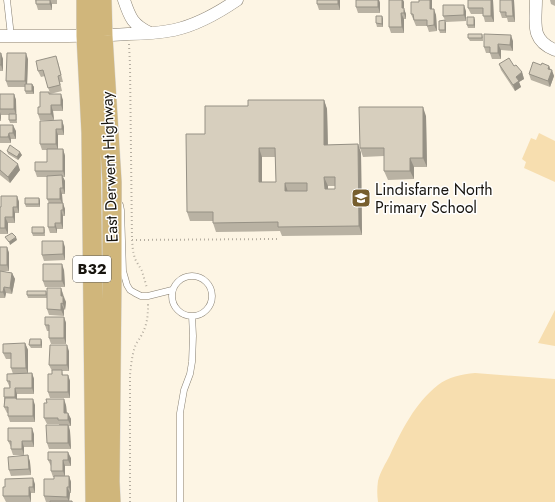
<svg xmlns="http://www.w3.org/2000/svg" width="555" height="502" viewBox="0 0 555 502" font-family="Jost,sans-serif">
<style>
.pitch{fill:#f7deaf}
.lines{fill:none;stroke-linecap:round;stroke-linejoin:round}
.service-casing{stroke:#877f70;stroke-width:7}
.minor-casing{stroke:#877f70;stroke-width:13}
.primary-casing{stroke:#dad9d8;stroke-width:20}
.path{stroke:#b4ada0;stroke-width:2;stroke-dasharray:1 3;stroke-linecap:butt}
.service{stroke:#fff;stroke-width:6}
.minor{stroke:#fff;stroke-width:12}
.primary{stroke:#d0b67b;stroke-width:19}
.wall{fill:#b9b2a3;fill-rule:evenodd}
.shaded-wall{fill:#969185}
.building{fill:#d7cfbe;stroke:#969185;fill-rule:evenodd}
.labels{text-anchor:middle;stroke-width:3;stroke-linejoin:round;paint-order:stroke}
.shield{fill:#fff;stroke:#5d5a56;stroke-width:1}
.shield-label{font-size:15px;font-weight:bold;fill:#17140e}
.street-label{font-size:16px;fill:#17140e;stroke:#fff}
.poi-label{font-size:16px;fill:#17140e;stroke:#fff;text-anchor:start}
</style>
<rect width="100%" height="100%" fill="#fdf5e4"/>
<path class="pitch" d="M539,133L555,141V182L524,168L526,162L522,159L531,138L536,140Z
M555,310V346L538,343Z
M475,373L555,379V502H378C377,495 377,488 378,481C380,472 386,463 390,455C402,430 415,403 438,385C448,377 462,374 475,373Z"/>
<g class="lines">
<g class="service-casing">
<path id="service" d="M7,0L11,36
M120,205L121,210L123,271L127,285L130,290L135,293L141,296H148L172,290
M172 296a20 20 0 1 1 40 0a20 20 0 1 1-40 0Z
M180,502V413L184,390L190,374L192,362L193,336L192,316"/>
</g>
<g class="minor-casing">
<path id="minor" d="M124,0C130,18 133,25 150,33
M536,0C536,23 530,40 555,50
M0,36C43,36 86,37 128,34C143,34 159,33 174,30C197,25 218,13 237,0"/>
</g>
<g class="primary-casing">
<path id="primary" d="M86,0V36L91,133L95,502
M102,0L103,36L112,182V278L110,482L111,502"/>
</g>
<path class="path" d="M129,44L130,65L132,240L133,251L135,259L142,271L147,288
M132,240L278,239
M130,502V375C131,365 132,354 136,344C140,338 144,332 146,324C148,317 148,310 148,302"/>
<use href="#service" class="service"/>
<use href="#minor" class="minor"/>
<use href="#primary" class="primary"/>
</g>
<path class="wall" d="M35,0H57V4H52V10H38Z
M317,0H340V10H319L317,4Z
M356,0H379L380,3V13H358L356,7Z
M389,0H403L404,2V9L406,14V19H404V33H391L389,27Z
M419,0H432V9L436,15L437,31L429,32L427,26H416L411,14L419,2Z
M493,0L494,22H485L483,14H471L468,8Z
M514,0L515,22H508L507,18H502L500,12Z
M550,0H555V6L551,4Z
M466,11V21L446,22L443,16Z
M382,16L383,19V27H377L376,23Z
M475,20V28H468L467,25Z
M446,23V33H440L439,30Z
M482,34L483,37V41H470L468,38Z
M513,41V51L501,50V59H492L490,53H486L484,47Z
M0,53L3,59V71H0Z
M28,59L27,84H32L34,87V94H26L25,91V87H8L6,81Z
M58,62L63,82H60L62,91L50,94L45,76L41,77L38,71Z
M499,64L514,66L522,72L524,79L519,82L521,87L515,91L501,70Z
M541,65L549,66L554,76L550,87L531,80L529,74Z
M49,92L50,94L63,100V111H53L54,120H40L38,114L40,107Z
M0,94H14L16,100L17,123H10L9,120V115H1V121H0Z
M324,100L327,109L328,145L358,144L361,153L362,235L282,236L280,231L216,232L213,223V221H190L187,212L205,134L248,106ZM262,157H275L276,182H262ZM328,186H335V189H328Z
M426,116L427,167H414V179L388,180L384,171V156L363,157L360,148Z
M62,120L64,127V135H58V149H63L65,156V177H63L65,181V194H62V203L65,209V216H63V229H57V233H50L48,227L49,203L47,199V177H37L35,171L47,162V150H42L40,144Z
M0,125L16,131V139H11V143H0Z
M0,150L20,170L10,183L0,175Z
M7,151L22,155L18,160L8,154Z
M17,196L19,202V213H15V223H8V234H0V207H1Z
M39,198L40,201V207H26L25,204Z
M44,227L45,230V236H33L32,233Z
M0,247H7L9,253V271H1L12,273L15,279L12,294L6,293L5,298H0Z
M65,247V260L44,261L42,255Z
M64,270L65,287H45L43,281Z
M61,288L66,302L65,310L64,309V316L49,315L47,309Z
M46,291L47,294V298H28L27,295Z
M64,317L66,323V344H51L49,338V331H47L45,325Z
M41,339L42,342V348H31L29,345Z
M25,343L28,350V373H32L34,379V394H17V399L35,405V422H10L8,416V413H7L4,407V397L10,388L7,381L13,374L11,368V359H6L3,353Z
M69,351V371H62L63,375H68L70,381V398H50L48,392L52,374V371L49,365Z
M47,403L66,405L67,413H68L71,419V426H69L70,431L71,449H49L47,443L59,425V424H47L44,418Z
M34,434V447H24V455H13L11,449V447L8,441Z
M28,455L30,462L31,475L11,476L9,470Z
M71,458V466H65V476H69L71,482V493H70L69,501H72L73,502H46L44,496L54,479V477H53L51,471V466L48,460Z
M35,484V493H31V502H6L3,496Z"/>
<path class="shaded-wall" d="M50,0L52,4V10L50,4Z
M338,0H340V10L338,4Z
M378,0H379L380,3V13L378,7Z
M402,0H403L404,2V9L406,14V19L402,8Z
M430,0H432V15L430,9Z
M491,0H493L494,22L491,16Z
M512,0H514L515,22L513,16Z
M464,5L466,11V21L464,15Z
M434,9L436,15L437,31L434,25Z
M401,13L404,19V33L402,27Z
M382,16L383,19V27L382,24Z
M474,17L475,20V28L474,25Z
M445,20L446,23V33L445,30Z
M511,35L513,41V51L510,45Z
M498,44L501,50V59L498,53Z
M1,53L3,59V71L1,65Z
M26,53L28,59L27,87L25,81Z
M549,66L551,72L552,70L554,76L550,87L548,81V69Z
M522,72L524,79L519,82L521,87L515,91L513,85L516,77Z
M32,84L34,87V94L32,91Z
M14,94L16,100V115L14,109Z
M61,94L63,100V111L61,105Z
M324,100L327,109L328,153L324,145Z
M51,105L53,111L54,120L51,114Z
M423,107L426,116L427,167L423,158Z
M0,112L1,115V121L0,118Z
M62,120L64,127V135L62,129Z
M13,125L16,131V139L13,133Z
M56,129L58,135V150L56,144Z
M9,133L11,139V143L8,137Z
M358,144L361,153L362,235L359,226Z
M259,148L262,157V190L259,182Z
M63,149L65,156V177L63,171Z
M20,152L22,155L18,160L17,157Z
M410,158L414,167V179L410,171Z
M18,164L20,170L10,183L8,177Z
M62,175L65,181V194L63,188Z
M324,177L328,186V198L325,189Z
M285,183L288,192L285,191Z
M60,188L62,194L63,205L60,199Z
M17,196L19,202V213L17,207Z
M39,198L40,201V207L39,204Z
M63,203L65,209V216L63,210Z
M13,207L15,213V223L13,217Z
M61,210L63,216V229L61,223Z
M5,217L8,223V234L5,228Z
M55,223L57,229V233L55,227Z
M16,237L17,240L10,245L9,242Z
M63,241L65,247V260L63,254Z
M7,247L9,253V271L7,265Z
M62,264L64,270L65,287L62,281Z
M12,273L15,279L12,294L10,288Z
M4,287L6,293L5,298L3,292Z
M61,288L63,295V302L61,296Z
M63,296L66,302L65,310L63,304Z
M61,303L64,309V316L61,310Z
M64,317L66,323V344L64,338Z
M41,339L42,342V348L41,345Z
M25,343L28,350V374L26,368Z
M67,345L69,351V371L67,365Z
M32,373L34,379V394L32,388Z
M68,375L70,381V398L68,392Z
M15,388L17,394V403L15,397Z
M33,399L35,405V422L33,416Z
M64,399L66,405L67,419L64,413Z
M68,413L71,419V426L68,420Z
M68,425L70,431L71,449L68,443Z
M32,428L34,434V447L32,441Z
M22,441L24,447V455L22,449Z
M68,452L71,458V466L68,460Z
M28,455L30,462L31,475L29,469Z
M63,460L65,466V477L63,471Z
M69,476L71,482V493L69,487Z
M33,478L35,484V493L33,487Z
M29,487L31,493V502L29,496Z
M67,487L70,493L69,502L67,497Z"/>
<path class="building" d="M36,0H50V4H36Z
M317,0H338V4H317Z
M356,0H378V7H356Z
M389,0H402V8H404V13H401L402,27H389Z
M419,0H430V9H434V25L427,26V20H414L413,14H411V2H419Z
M468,0H491V16H483V8H468Z
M500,0H512L513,16H506V12H500Z
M443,5H464V15L443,16Z
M376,16H382V24L376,23Z
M467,17H474V25H467Z
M445,20V30H439V21Z
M468,34H482V38H468Z
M484,34L511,35L510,45L498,44V53H490V47H484Z
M0,53H1V65H0Z
M7,53H26L25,81H6Z
M56,56L61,75L58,76L60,85L48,88L43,70L38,71L36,61Z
M509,58L514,66L516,65L522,72L516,77L519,81L513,85L499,64Z
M533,62L541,65L542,63L549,66L548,69L552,70L548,81L529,74Z
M25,84H32V91H25Z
M40,92H49V94H61V105H51V114H38V107H40Z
M0,94H14V109H0Z
M248,100H324V145L358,144L359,226L278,227V222L213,223V212H187L186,134H205V106H248ZM259,148H275L276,182H259ZM324,177H335V189H325ZM285,183H307V191H285Z
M359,107H423V158H410V171H384V148H360Z
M9,114H16V120H9Z
M62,120V129H56V144H40V121Z
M0,125H13V133H9L8,137H0Z
M10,145L20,152L17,157L7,151Z
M47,149H63V171H35V162H47Z
M0,150L18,164L8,177L0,170Z
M62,175L63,188H60V199H47V176Z
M1,196H17V207H13V217H5V228H0V207H1Z
M25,198H39V204H25Z
M48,203H63V210H61V223H55V227H48Z
M32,227H44V233H32Z
M12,233L16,237L9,242L5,237Z
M42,241H63V254L42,255Z
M0,247H7V265H0Z
M43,264H62V281H43Z
M0,271L12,273L10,288L4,287L3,292H0Z
M47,288H61V296H63V304L61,303V310L47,309Z
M27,291H46V295H27Z
M45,317H64V338H49V325H45Z
M30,339H41V345H29Z
M25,343L26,368H11V353H3V344Z
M50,345H67V365H49Z
M52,370H62V375H68V392H48V374H52Z
M32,373V388H15V397H4V388H10V381H7V374Z
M5,398H16V399H33V416H8V407H4Z
M46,399H64V413H68V420H58V418H44V403H47Z
M46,425H68V443H47Z
M8,428H32V441H22V449H11V441H8Z
M48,452H68V460H63V471H51V460H48Z
M28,455L29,469L9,470L8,457Z
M54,476H69V487H67V497L44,496V479H54Z
M33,478V487H29V496H3V487H5V479Z
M50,501H72V502H50Z"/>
<defs>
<g id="school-square" transform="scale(1)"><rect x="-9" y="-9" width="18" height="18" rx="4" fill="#765e2e" stroke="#fff"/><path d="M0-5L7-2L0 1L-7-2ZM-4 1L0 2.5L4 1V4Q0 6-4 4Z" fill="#fff"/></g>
</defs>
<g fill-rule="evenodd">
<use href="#school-square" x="361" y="198"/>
</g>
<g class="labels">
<rect class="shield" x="73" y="256" width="38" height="26" rx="3"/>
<g class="shield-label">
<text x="92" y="274">B32</text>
</g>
<g class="street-label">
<text transform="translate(109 167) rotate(-92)" y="6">East Derwent Highway</text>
</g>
<g class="poi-label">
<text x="375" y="195">Lindisfarne North<tspan x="375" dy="18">Primary School</tspan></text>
</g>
</g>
</svg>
